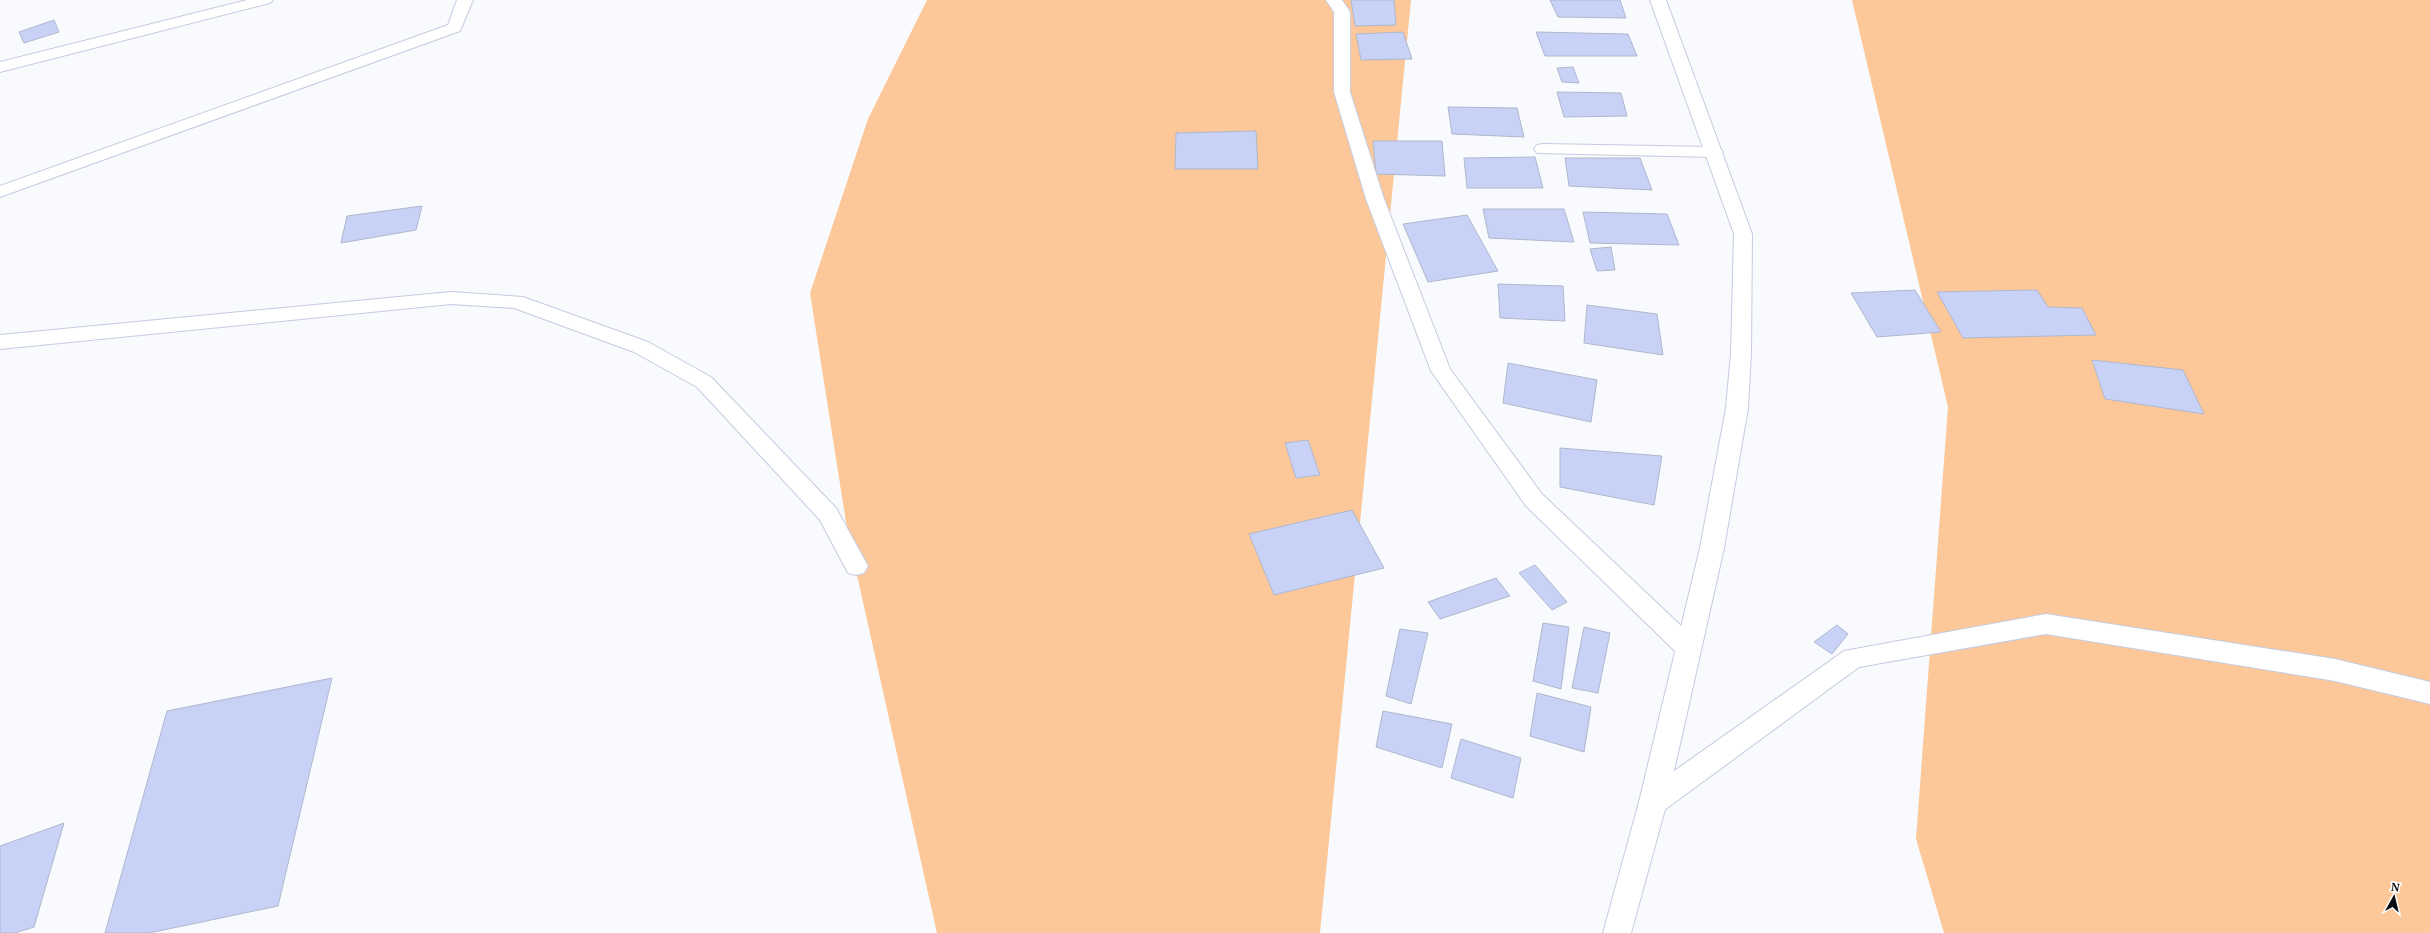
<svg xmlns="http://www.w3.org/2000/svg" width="2430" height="933" viewBox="0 0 2430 933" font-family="'Noto Serif',serif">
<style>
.green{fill:#fdc899}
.building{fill:#c8d2f7;stroke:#b0b7cc}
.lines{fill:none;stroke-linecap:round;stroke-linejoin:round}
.lane-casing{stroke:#c5cbe1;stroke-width:2}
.street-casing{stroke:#c5cbe1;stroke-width:2}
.secondary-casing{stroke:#c5cbe1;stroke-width:2}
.lane{fill:#fff;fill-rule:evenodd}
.street{fill:#fff;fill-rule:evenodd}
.secondary{fill:#fff;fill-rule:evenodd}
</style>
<rect width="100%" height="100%" fill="#f8fafe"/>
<path class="green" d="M927,0H1411L1320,933H937L848,535L810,293L868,119Z
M1852,0H2430V933H1944L1916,839L1948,407Z"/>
<path class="building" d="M1351,0H1394L1396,25L1355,26Z
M1550,0H1620L1626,18L1558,17Z
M54,20L59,32L24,43L19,32Z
M1403,32L1412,59L1361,60L1356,34Z
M1536,32L1628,34L1637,56H1545Z
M1573,67L1579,83L1562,82L1557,68Z
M1557,92L1621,93L1627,116L1564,117Z
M1448,107L1517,108L1524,137L1452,134Z
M1256,131L1258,169H1175L1176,133Z
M1373,141H1442L1445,176L1376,174Z
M1535,157L1543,188H1467L1464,158Z
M1565,158H1640L1652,190L1569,186Z
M422,206L416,230L341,243L347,216Z
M1483,209H1564L1574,242L1489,238Z
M1583,212L1667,214L1679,245L1590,243Z
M1467,215L1498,271L1428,282L1403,224Z
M1611,247L1615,270L1597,271L1590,249Z
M1498,284L1563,286L1565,321L1500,318Z
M1915,290L1941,332L1877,337L1851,293Z
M2037,290L2048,307L2082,308L2096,335L1963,338L1937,292Z
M1587,305L1657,314L1663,355L1584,343Z
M2092,360L2183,370L2204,414L2105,399Z
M1508,363L1597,380L1591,422L1503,403Z
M1308,440L1320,475L1296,478L1285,443Z
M1560,448L1662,456L1654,505L1560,487Z
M1352,510L1384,568L1274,595L1249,534Z
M1535,565L1567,602L1552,610L1519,573Z
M1496,578L1510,596L1440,619L1428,602Z
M1543,623L1569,627L1561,689L1533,681Z
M1837,625L1848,634L1832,654L1814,642Z
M1584,627L1610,633L1598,693L1572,688Z
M1400,629L1428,633L1411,704L1386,696Z
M332,678L278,906L149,933H105L167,711Z
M1537,693L1591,707L1584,752L1530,736Z
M1383,711L1452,724L1442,768L1376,747Z
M1461,739L1521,758L1513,798L1451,778Z
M64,823L34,927L15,933H0V846Z"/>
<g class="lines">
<g class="lane-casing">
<path id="lane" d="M1326,0H1342L1350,12V92L1384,199L1450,369L1542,494L1697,641L1700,648L1697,655L1688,658L1679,655L1526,506L1431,371L1366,199L1334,92V12Z
M1543,144L1714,147L1720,148L1723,152L1720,156L1714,157L1537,153L1534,149L1537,145Z"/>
</g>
<g class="street-casing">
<path id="street" d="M247,0H273L270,3L0,72V62Z
M457,0H473L460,31L0,197V186L448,25Z
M451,292L523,297L648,342L711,377L836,508L868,566L864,573L856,575L848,573L820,520L697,387L634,352L514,308L451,304L0,349V335Z
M2046,614L2335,659L2430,682V704L2335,681L2046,634L1859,667L1663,811L1653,814L1643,811L1639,802L1643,793L1844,651Z"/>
</g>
<g class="secondary-casing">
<path id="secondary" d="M1650,0H1666L1752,234L1751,353L1748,408L1724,548L1667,802L1631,933H1603L1639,802L1700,548L1726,408L1731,353L1734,234Z"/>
</g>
<use href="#lane" class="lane"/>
<use href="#street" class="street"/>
<use href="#secondary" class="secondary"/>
</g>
<g transform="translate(2394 897) rotate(8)" stroke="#ffffff" stroke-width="3" paint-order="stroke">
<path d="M0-3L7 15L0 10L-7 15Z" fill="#0a0c13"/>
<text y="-6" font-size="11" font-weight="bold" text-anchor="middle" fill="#0a0c13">N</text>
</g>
</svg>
